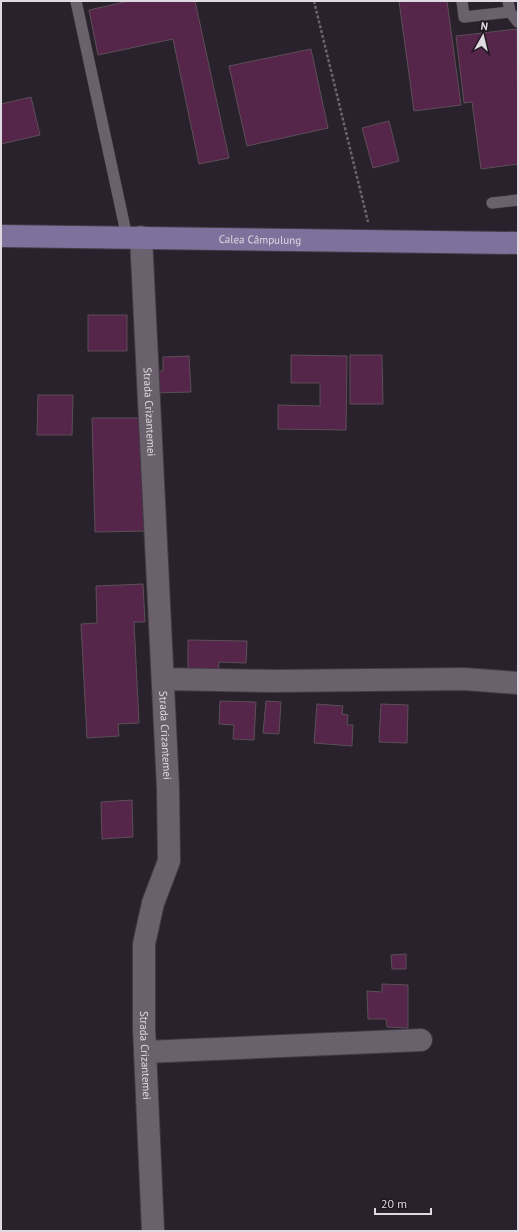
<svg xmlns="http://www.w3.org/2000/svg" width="519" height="1232" viewBox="0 0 519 1232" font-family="'PT Sans',sans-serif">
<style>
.building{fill:#56254a;stroke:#5c4f58}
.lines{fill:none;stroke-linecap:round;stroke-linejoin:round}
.service-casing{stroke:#423c45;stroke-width:12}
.minor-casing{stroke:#423c45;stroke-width:24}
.primary-casing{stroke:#423c45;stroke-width:24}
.path{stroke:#6b646d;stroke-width:2.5;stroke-dasharray:3 2;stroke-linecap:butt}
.service{stroke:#6a616d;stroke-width:11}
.minor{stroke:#6a616d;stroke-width:22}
.primary{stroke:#80709c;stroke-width:22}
.labels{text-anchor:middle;stroke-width:3;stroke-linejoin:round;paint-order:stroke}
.street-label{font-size:11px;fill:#dfdae1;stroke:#1f1821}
</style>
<rect width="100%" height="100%" fill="#29212b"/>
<path class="building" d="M129,1H195L229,158L199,164L173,39L98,55L89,10Z
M399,1H447L461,105L414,111Z
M517,29L518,164L481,169L472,102L464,103L456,36Z
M311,49L328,128L247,146L229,66Z
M31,97L40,135L1,144V104Z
M389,121L399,161L373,168L362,128Z
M88,315H127V351H88Z
M291,355L347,356L346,430L278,429V405L320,406V383H291Z
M350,355H382L383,404H350Z
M189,356L191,392L155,393L154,371H163V357Z
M38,395H73L72,435H37Z
M92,418H144L145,531L95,532Z
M143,584L145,622H134L139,723L118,724L119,736L87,738L81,624L97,623L96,586Z
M188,640L247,641L246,663L219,662L218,673H188Z
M220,701L256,702L254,740L233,739L234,725L219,724Z
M266,701L281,702L279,734L263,733Z
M317,704L343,706L342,714L348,715L347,725H353L352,746L314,743Z
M381,704L408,705L407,743L379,742Z
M132,800L133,837L102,839L101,802Z
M406,954V969H392L391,955Z
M382,984L408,985V1028L387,1027L386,1019H368L367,991L382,992Z"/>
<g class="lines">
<g class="service-casing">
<path id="service" d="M76,1L127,237
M462,1L464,17L510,12
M508,1L510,12L518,22
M492,203L518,200"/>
</g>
<g class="minor-casing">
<g id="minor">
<path id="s1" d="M141,237L168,788L169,861L153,903L144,944V1028L153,1231"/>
<path d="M163,679L275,681L464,679L518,683"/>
<path d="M145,1052L421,1040"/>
</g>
</g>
<g class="primary-casing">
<g id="primary">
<path id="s2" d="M1,236L518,243"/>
</g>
</g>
<path class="path" d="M314,1L368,222"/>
<use href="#service" class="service"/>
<use href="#minor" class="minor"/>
<use href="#primary" class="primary"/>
</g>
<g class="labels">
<g class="street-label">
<text dy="4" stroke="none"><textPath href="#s2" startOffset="259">Calea Câmpulung</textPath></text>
<text dy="4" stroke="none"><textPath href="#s1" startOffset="175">Strada Crizantemei</textPath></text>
<text dy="4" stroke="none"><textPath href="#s1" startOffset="499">Strada Crizantemei</textPath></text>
<text dy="4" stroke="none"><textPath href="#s1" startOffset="823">Strada Crizantemei</textPath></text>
</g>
</g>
<rect width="519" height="1232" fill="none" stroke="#dfdae1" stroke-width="4"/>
<g transform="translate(483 36) rotate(8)" stroke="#1f1821" stroke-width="3" paint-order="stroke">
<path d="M0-3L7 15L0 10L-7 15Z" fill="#dfdae1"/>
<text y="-6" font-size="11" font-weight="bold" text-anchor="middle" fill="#dfdae1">N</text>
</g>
<path d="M375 1208v6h56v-6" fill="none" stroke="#dfdae1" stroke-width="2"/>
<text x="381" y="1208" font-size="12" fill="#dfdae1" stroke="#1f1821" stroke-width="3" paint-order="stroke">20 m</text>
</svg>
